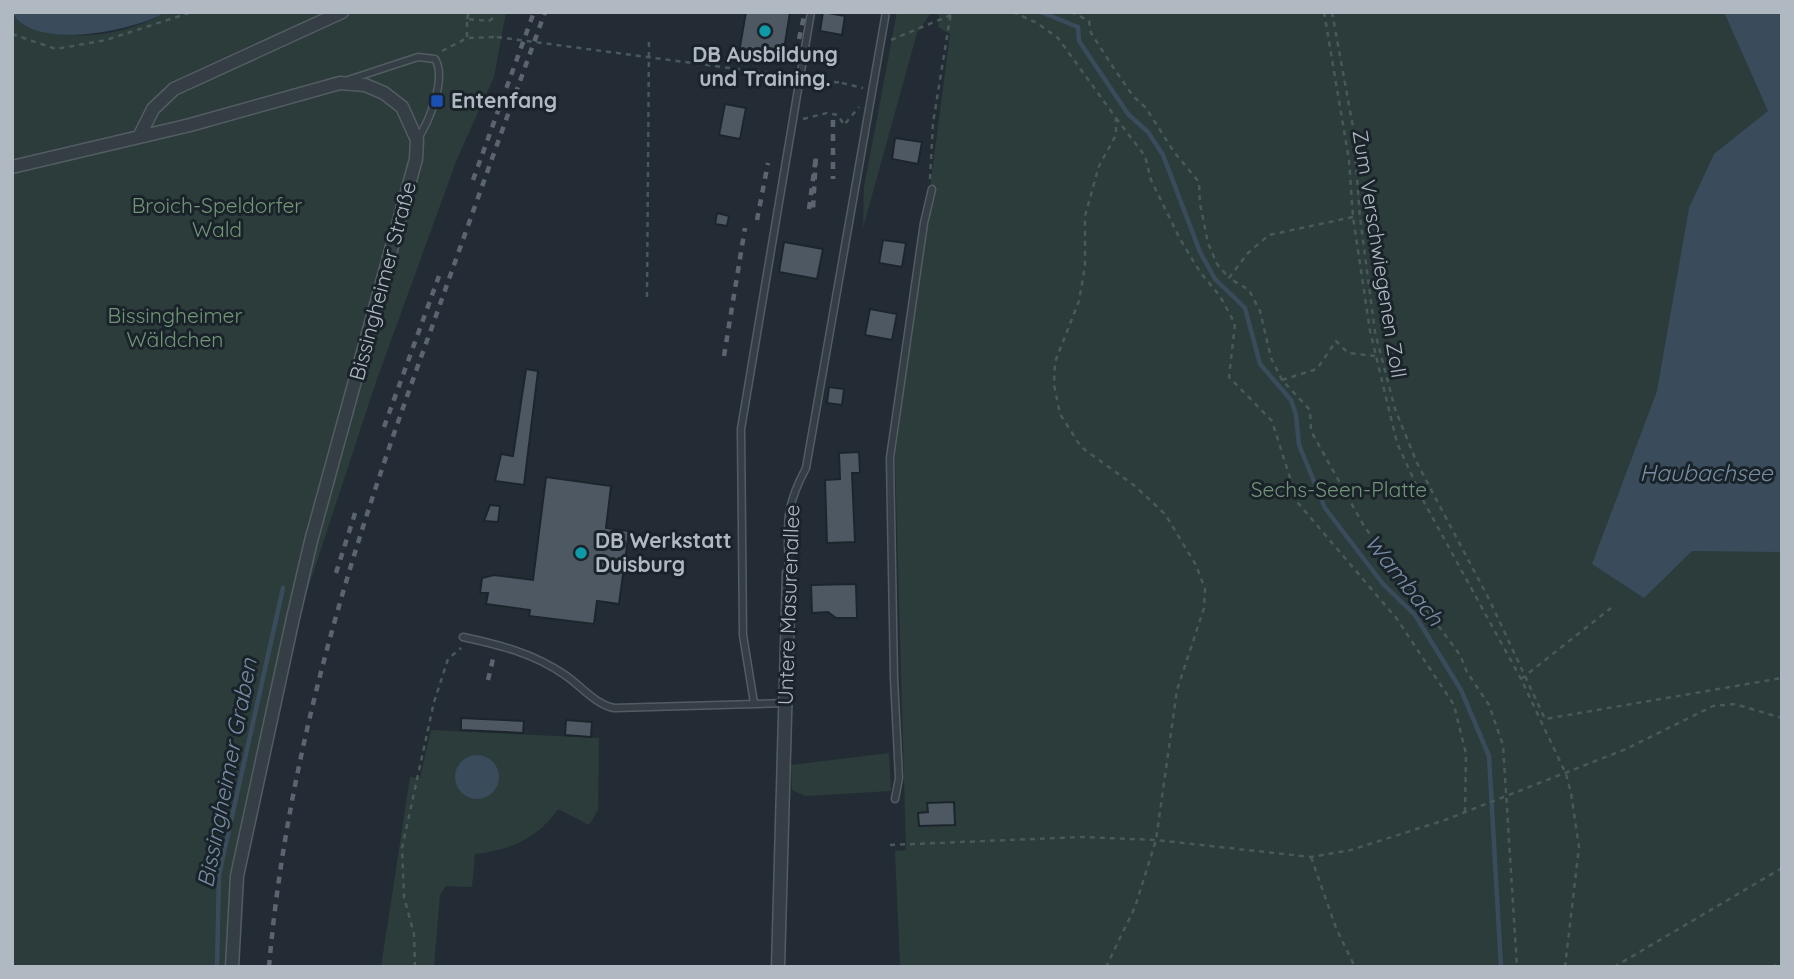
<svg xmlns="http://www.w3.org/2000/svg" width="1794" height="979" viewBox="0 0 1794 979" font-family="Quicksand,sans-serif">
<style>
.green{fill:#2b3c3b}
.water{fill:#3a4b5c}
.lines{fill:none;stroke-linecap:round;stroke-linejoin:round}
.stream{stroke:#3a4b5c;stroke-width:4.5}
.building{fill:#4e5863;stroke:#1d252c;stroke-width:2}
.service-casing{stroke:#535c63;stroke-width:9}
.minor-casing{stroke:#535c63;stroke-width:15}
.path{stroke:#48595a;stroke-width:2.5;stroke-dasharray:5 5;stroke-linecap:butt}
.service{stroke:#363e45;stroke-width:6}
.minor{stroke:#363e45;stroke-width:12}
.rail{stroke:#5c656f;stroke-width:4.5;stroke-dasharray:7 7;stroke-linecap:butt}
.path-bridge{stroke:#48595a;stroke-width:2.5;stroke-dasharray:5 5;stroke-linecap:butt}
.culture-dot{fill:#0f9aa8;stroke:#1b232a;stroke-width:2.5}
.transit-dot{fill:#1a4fb4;stroke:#1b232a;stroke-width:2.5}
.labels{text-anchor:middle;stroke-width:6;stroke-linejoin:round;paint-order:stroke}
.poi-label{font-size:21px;font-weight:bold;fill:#b0b9c2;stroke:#1b232a;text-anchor:start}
.park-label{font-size:21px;fill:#729577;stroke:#1b232a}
.street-label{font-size:21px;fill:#b0b9c2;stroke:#1b232a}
.water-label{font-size:23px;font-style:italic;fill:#758ca2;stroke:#1b232a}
</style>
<rect width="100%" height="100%" fill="#232c35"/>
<path class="green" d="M166,12H506L494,77L457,159L377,379L300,613L242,880L239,967H12V15C55,46 121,39 166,12Z
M897,12H1782V967H900L895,851L906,850L895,458L950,34L938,27L939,15L931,13L917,33L863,228L864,187Z
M431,730L599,738L598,810L589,825L558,809C538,839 509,850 475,854L472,887L446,886L440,895L434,967H381L410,777L420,778Z
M889,753L891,791L805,796L792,790L791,765Z"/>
<path class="water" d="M12,12H166C135,31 32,52 12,12Z
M1724,12H1782V552L1692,551L1644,598L1592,564L1657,391L1689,208L1714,154L1768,111Z
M455 777a22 22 0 1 1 44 0a22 22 0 1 1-44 0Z"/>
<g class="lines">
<path class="stream" d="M1041,12L1078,27L1079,41L1128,114L1148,132L1163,155L1200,252L1215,279L1245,308L1260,364L1291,400L1296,415L1299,445L1325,508L1383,584L1415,615L1461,690L1489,756L1501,967
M217,967L219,875L283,588"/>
</g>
<path class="building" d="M746,12H790L783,56L752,50L750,61L738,58Z
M823,12L845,16L842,35L820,31Z
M725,104L746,108L740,139L719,135Z
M895,138L922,142L918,164L892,159Z
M717,213L729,216L727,226L715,224Z
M883,240L906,243L902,267L879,263Z
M784,242L823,249L817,279L779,272Z
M870,309L897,314L892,340L865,335Z
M526,369L538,371L524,485L495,481L501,454L513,456Z
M829,387L844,389L842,405L827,403Z
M859,452L860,473H852L855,542L827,543L825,480L840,479L839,453Z
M546,477L611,486L606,528L629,531L619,604L597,601L594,624L529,616L530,610L486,604L488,593H480L482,578L494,575L533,580Z
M490,505L500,506L498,522L484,521Z
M856,584L857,618H836L828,612L812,613L811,585Z
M461,718L524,721L523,733L461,730Z
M566,720L592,722L591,737L565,735Z
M954,802L955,825L919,826L918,813L928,812L927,803Z"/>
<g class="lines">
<g class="service-casing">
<path id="service" d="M348,80L418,57L435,59C447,78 429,122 417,140
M789,573C788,526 783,511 806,468L886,12
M463,637C500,645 533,653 565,675C581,686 595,704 614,708L786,703
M754,703L743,635L741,429L811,12
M895,799L899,778L894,678L890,458L924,223L932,189"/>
</g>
<g class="minor-casing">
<path id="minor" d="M139,137L153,109L174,89L342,12
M12,167L190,125L340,83L365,85L384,93L402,107L417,140L416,159L311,541L293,618L237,876L232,967
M778,967L789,573"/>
</g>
<path class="path" d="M1013,12L1037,23L1058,38L1116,118V135L1099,166L1085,216V266L1079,301L1055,362L1054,385L1060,414L1081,447L1135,486L1165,514L1196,565L1205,589L1204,608L1177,690L1156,840L1135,907L1106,967
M1071,12L1089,21L1091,33L1113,67L1133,96L1146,108L1174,152L1199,182L1200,204L1208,243L1217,264L1229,278
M1324,12L1349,160L1353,217L1370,331L1397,443L1424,502L1521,679L1566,774L1571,793L1579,847L1565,967
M1332,12L1353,127L1360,217L1375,332L1395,409L1417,463L1490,601L1545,719L1782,678
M467,19L469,12
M12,34L56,49L106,40L192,12
M467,37V19L489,21L493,18L490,12
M891,40L958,12
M442,51L467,38L497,37
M842,83L863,88
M1116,118L1145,156L1151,180L1180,239L1200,272L1220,296L1235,324L1229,377L1272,421L1298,503L1397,619L1454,705L1466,754L1465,811
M803,119L827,113L838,115L844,125L859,107
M930,179L933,123L951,12
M1353,217L1269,235L1248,253L1229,278L1249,290L1260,311L1271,358L1282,380L1310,410L1311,431L1364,526L1460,655L1467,672L1489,705L1503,745L1517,967
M647,297L649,41
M1282,380L1317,369L1336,341L1348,353L1375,356
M1521,679L1611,608
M890,845L1081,837L1156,840L1311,857L1351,850L1445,820L1626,749L1713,706L1735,704L1782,718
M1311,857L1336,928L1355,967
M415,967L414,934L404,897L402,848L434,702L448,659L461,648
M1614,967L1782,868
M1772,967L1782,962"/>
<use href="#service" class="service"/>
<use href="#minor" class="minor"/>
<path class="rail" d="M799,39L805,12
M833,120V179
M473,180L534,12
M809,209L816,156L813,209
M757,220L768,163
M724,356L745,228
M384,427L439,276
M336,573L356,510
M488,680L493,659
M269,967C288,744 356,535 432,327C469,222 507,117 545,12"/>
<path class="path-bridge" d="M497,37L842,83"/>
</g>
<g class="culture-dot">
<circle cx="765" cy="31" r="7"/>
<circle cx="581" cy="553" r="7"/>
</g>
<rect class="transit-dot" x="430" y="94" width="14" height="14" rx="3.5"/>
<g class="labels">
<g class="poi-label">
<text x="765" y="62" text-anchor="middle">DB Ausbildung<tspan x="765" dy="24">und Training.</tspan></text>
<text x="451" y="108">Entenfang</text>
<text x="595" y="548">DB Werkstatt<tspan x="595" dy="24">Duisburg</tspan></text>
</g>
<g class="park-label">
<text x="217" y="213">Broich-Speldorfer<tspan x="217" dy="24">Wald</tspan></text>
<text x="175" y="323">Bissingheimer<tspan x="175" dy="24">Wäldchen</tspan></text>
<text x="1339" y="497">Sechs-Seen-Platte</text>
</g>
<g class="street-label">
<text transform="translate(1379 254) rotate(81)" y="7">Zum Verschwiegenen Zoll</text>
<text transform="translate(383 281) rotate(-75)" y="7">Bissingheimer Straße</text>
<text transform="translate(789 605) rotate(-88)" y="7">Untere Masurenallee</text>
</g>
<g class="water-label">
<text x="1706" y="481">Haubachsee</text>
<text transform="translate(1404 580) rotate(51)" y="8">Wambach</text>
<text transform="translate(227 773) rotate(-79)" y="8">Bissingheimer Graben</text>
</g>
</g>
<rect width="1794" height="979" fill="none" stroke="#b0b9c2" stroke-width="28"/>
</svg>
